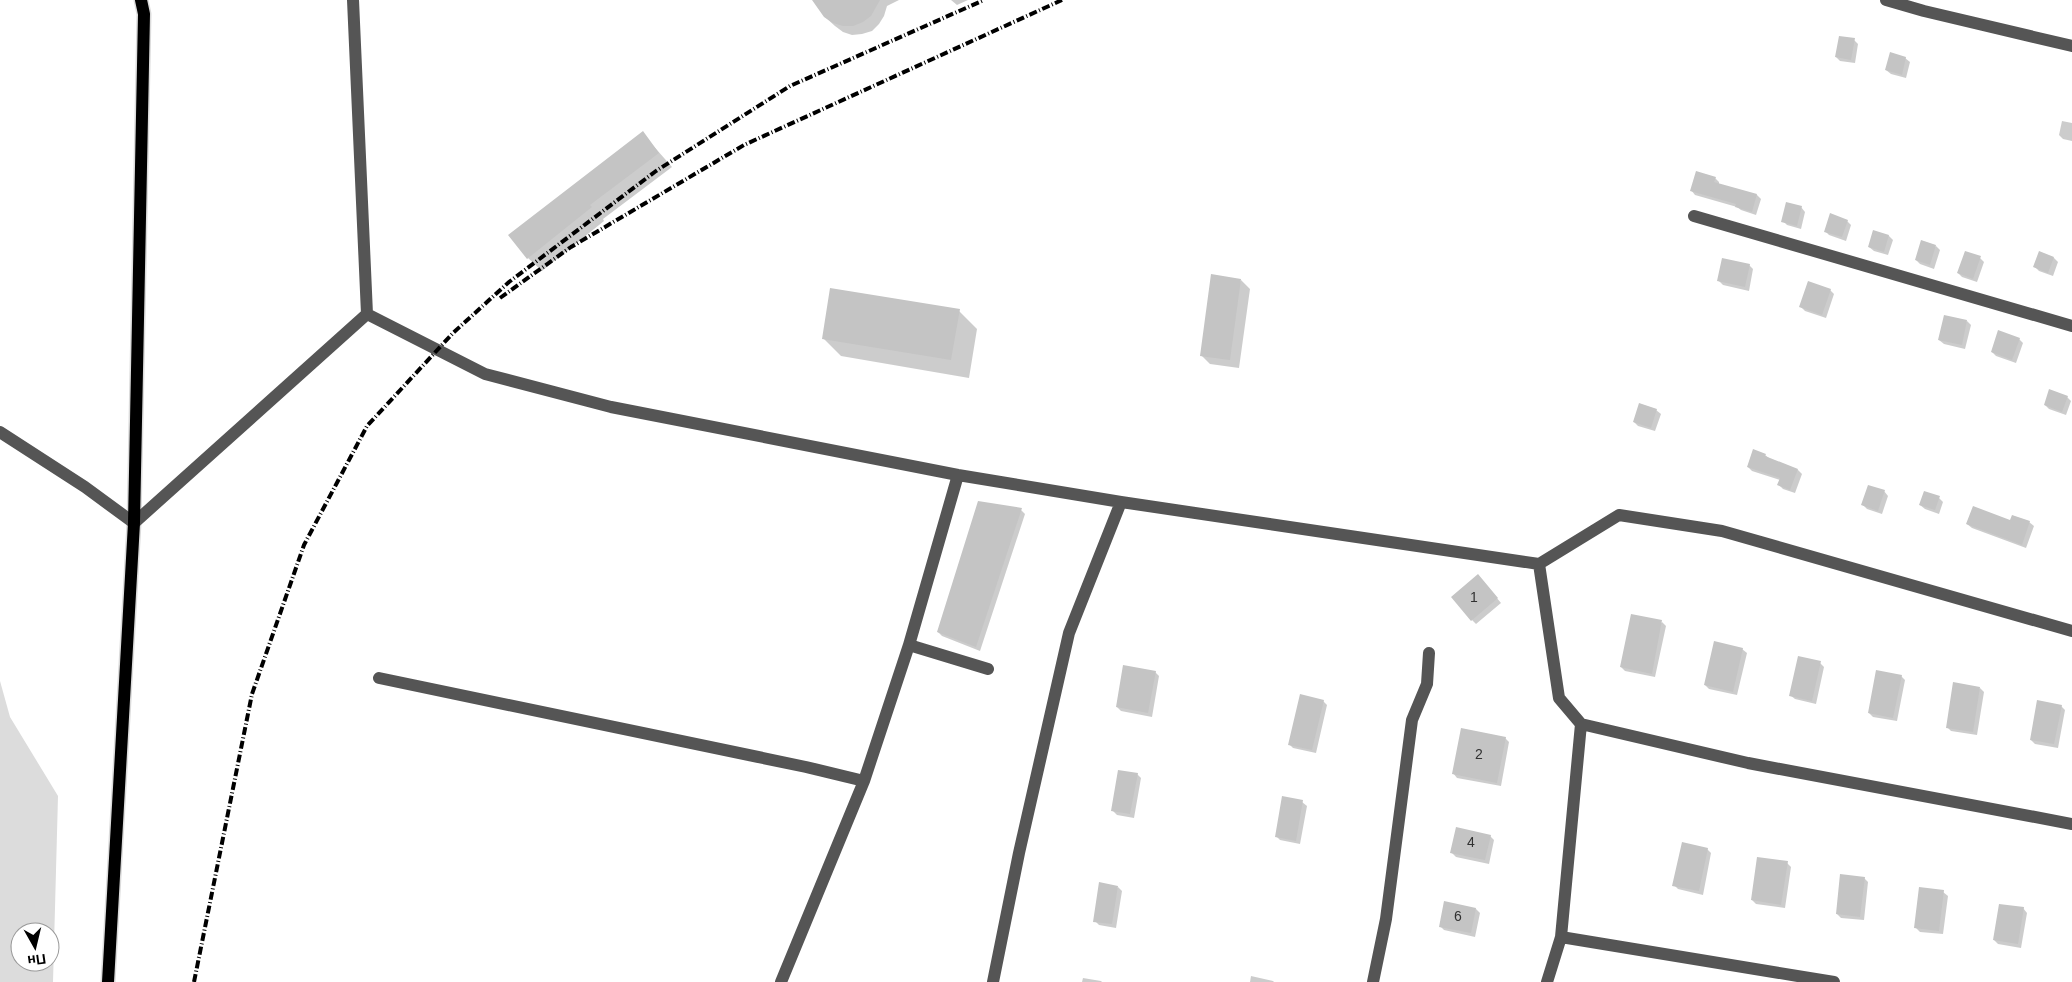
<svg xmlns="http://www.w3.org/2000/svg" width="2072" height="982" viewBox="0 0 2072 982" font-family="Arial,sans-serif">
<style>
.green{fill:#dcdcdc;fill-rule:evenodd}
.shadow{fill:#0003}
.building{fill:#c4c4c4}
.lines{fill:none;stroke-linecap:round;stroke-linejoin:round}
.major-casing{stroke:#dbdbdb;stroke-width:15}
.minor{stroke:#555;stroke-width:12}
.major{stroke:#000;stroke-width:12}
.rail{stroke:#000;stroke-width:4;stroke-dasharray:8 2.5 1 2.5;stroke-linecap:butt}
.labels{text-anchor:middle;stroke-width:4;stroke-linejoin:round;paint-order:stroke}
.number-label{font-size:14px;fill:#313131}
</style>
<rect width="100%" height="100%" fill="#fff"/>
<path class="green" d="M0,681L10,717L58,796L53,982H0ZM20,932H50V962H20Z"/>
<path class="shadow" d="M817,0H899L887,6L884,16L879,24L872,31L862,34L852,35L843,32L835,26L825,17Z
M951,0H968L957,5Z
M1854,40L1858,44L1855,63L1840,61L1836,57Z
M1905,58L1910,62L1906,78L1891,74L1886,70Z
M2062,121L2072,123V141L2063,139L2059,135Z
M642,133L672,167L603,219L604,221L542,271L528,258Z
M1715,178L1719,182V185L1757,195L1761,199L1756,215L1741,210L1737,207L1695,195L1691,190Z
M1801,207L1805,212L1801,229L1787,225L1783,221Z
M1847,221L1851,225L1846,241L1829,235L1825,231Z
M1874,231L1889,236L1893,240L1888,255L1874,251L1869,247Z
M1936,246L1940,250L1934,269L1920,264L1916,260Z
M2040,253L2054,258L2058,262L2053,276L2039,271L2035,267Z
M1980,258L1984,262L1977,282L1962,277L1958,273Z
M1749,265L1753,269L1749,291L1723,285L1719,281Z
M1241,280L1250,289L1239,368L1210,364L1201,355Z
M1830,290L1834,294L1826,318L1805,311L1801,307Z
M959,311L977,329L969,378L841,356L823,338Z
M1967,321L1971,325L1965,349L1944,344L1939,340Z
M2019,339L2023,343L2016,363L1996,356L1992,352Z
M2067,397L2071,401L2066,415L2049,409L2045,405Z
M1656,410L1661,414L1655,431L1638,426L1634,422Z
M1765,455L1770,459L1798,470L1802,474L1795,493L1783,489L1779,485L1780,480L1752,471L1748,467Z
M1884,491L1888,496L1882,514L1867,509L1863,505Z
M1939,498L1943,502L1939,514L1925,509L1920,505Z
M1021,510L1025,514L980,651L942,636L938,632Z
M2011,522H2029L2034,526L2026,548L1972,528L1967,524Z
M1482,580L1501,603L1476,624L1472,620Z
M1662,622L1666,626L1655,677L1625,671L1621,667Z
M1742,649L1747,653L1737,695L1709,689L1705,685Z
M1820,663L1824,667L1816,704L1795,699L1790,695Z
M1155,672L1159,676L1152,717L1121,711L1117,707Z
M1901,676L1905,680L1897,721L1873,717L1869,713Z
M1980,688L1984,692L1977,735L1951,731L1947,727Z
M1323,701L1327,705L1316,753L1293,748L1289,744Z
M2061,706L2065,710L2058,748L2035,744L2031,740Z
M1505,738L1509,742L1501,786L1457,778L1453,773Z
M1137,774L1141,778L1134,818L1117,815L1113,811Z
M1302,802L1307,806L1300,844L1280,840L1276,836Z
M1490,836L1494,840L1489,864L1456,857L1452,853Z
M1707,849L1711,853L1703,895L1678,889L1674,885Z
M1787,863L1791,867L1785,908L1756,904L1752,900Z
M1864,878L1868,882L1864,920L1841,918L1837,914Z
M1118,887L1122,891L1116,928L1099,925L1095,921Z
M1943,892L1948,896L1943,934L1920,932L1916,928Z
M2023,908L2027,913L2021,948L1998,944L1994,940Z
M1476,909L1480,913L1475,937L1444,930L1440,926Z
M1251,976L1273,981L1274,982H1250Z
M1083,978L1101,981L1102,982H1082Z"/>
<path class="building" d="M812,0H880L871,16L863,22L853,26H843L833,23L824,17Z
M1839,36L1855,38L1851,60L1835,57Z
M1890,52L1906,57L1902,75L1885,70Z
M643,131L659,153L590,205L592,207L527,259L508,235Z
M1696,171L1716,177L1714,182L1757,194L1752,212L1735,207L1736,204L1690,191Z
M1786,202L1802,206L1797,226L1781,222Z
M1830,213L1848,220L1842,237L1824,232Z
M1873,230L1889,235L1884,252L1868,247Z
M1921,240L1936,245L1930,265L1915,260Z
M1965,251L1981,256L1973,279L1957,273Z
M2039,251L2054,257L2048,273L2033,267Z
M1722,258L1750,264L1745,287L1717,281Z
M1211,274L1241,279L1230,360L1200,356Z
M1808,281L1831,289L1822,315L1799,307Z
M830,288L960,309L951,360L822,339Z
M1944,315L1967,320L1962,345L1938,340Z
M1998,330L2020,338L2012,360L1991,352Z
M2049,389L2068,396L2062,412L2044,405Z
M1639,403L1657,409L1651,428L1633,422Z
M1753,449L1766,454L1765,456L1798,469L1790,490L1777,485L1780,478L1747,467Z
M1868,485L1885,490L1878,511L1861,505Z
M1924,491L1940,496L1935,510L1919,505Z
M978,501L1022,508L976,647L937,632Z
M1973,506L2010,520L2012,515L2030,521L2022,545L1966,524Z
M1478,574L1498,598L1471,621L1451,597Z
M1631,614L1662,620L1652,674L1620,667Z
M1714,641L1743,648L1733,692L1704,685Z
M1798,656L1821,661L1812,701L1789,696Z
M1123,665L1156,671L1148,713L1116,707Z
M1876,670L1902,675L1893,718L1868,713Z
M1953,682L1980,687L1973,732L1946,728Z
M1300,694L1324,700L1312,750L1288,745Z
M2037,700L2062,705L2054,744L2030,740Z
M1461,728L1506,737L1497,783L1452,774Z
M1118,770L1138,773L1130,814L1111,811Z
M1282,796L1303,800L1296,841L1275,837Z
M1456,827L1491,835L1485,860L1450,853Z
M1682,842L1708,848L1699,891L1672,886Z
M1757,857L1788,861L1781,905L1751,900Z
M1840,874L1865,877L1860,917L1836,914Z
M1099,882L1118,886L1112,924L1093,922Z
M1919,887L1944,890L1939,931L1914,928Z
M1444,901L1476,908L1471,933L1439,927Z
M1999,904L2024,907L2018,944L1993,940Z"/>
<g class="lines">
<g class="major-casing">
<path id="major" d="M108,982L134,523L144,14L141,0"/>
</g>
<path class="minor" d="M353,0L367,314
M1886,0L1924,11L2072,46
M1694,216L2072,326
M367,314L485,374L611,407L958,475L1121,502L1539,564L1619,515L1722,531L2072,631
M0,432L85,487L134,523L367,314
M958,475L909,645L988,669
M1539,564L1559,698L1581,724L1561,937L1547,982
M379,678L806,767L864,781
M1581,724L1748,763L2072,824
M1561,937L1834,982
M781,982L864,781L909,645
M993,982L1019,853L1069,633L1121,502
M1373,982L1386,919L1412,720L1427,684L1429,653"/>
<use href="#major" class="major"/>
<path class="rail" d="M500,298L571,247L744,145L1062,0
M194,982L252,694L304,545L367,426L453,333L509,282L656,171L790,86L984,0"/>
</g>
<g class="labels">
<g class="number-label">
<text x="1474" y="602">1</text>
<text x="1479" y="759">2</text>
<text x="1471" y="847">4</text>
<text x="1458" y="921">6</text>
</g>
</g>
<g transform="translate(35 947) rotate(172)"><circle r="24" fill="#ffffff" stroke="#999999"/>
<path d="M0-4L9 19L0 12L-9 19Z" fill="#000000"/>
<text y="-8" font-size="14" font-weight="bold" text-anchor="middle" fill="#000000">Пн</text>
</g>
</svg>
